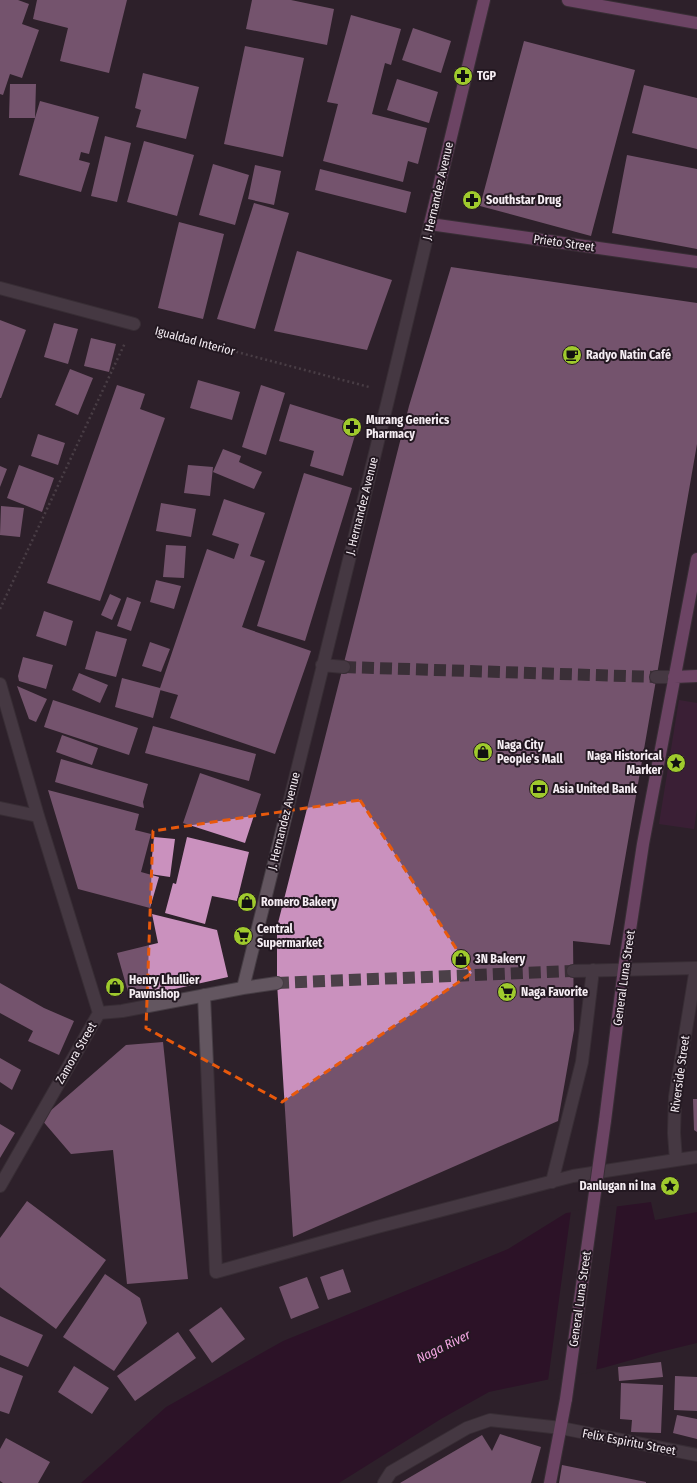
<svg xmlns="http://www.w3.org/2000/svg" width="697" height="1483" viewBox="0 0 697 1483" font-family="'Fira Sans Condensed',sans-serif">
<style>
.green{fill:#4b1e44}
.water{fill:#2b0025}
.pier{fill:#2d212a}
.building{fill:#ca91be}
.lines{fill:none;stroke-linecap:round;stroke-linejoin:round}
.minor-tunnel{stroke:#4b4048;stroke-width:12;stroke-dasharray:12 6;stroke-linecap:butt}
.minor-casing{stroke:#463d44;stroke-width:14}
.major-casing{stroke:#463d44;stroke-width:14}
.path{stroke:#6a5f67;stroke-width:2.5;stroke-dasharray:2 3;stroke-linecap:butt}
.minor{stroke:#635660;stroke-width:12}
.major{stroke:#b96fac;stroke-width:12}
.major-bridge-casing{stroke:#463d44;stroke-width:14;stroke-linecap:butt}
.major-bridge{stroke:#b96fac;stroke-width:12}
.marked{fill:none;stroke:#e8590c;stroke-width:3;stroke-dasharray:8 5;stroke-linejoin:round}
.labels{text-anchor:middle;stroke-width:4;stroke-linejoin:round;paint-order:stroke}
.poi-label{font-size:12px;font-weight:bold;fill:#f5edf3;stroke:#231821;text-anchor:start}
.street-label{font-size:12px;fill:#f5edf3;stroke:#231821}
.water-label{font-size:13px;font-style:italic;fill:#f9aae8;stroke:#231821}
</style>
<rect width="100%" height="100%" fill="#2d212a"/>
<path class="green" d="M679,700L697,703V808L694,829L659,824Z"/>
<path class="water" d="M651,1202L655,1220L697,1212V1343L656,1353L603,1368L489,1392L441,1419L339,1483H81L166,1407L283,1341L508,1249L566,1213Z"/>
<path class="pier" d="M617,1205L596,1371L548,1381L571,1211Z"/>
<path class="building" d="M0,0H18L29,4L22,24L39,30L22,78L10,74L3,95L0,94Z
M37,0H127L109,73L60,61L68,28L33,19Z
M252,0H291L334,9L327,45L246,29Z
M351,15L401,29L391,65L385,63L372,114L427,128L418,164L408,161L403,182L323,161L338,104L327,102Z
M413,28L451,41L441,73L402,60Z
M524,41L635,70L591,236L480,206Z
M245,46L304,58L283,157L224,144Z
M143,73L199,87L186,139L136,127L141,110L135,108Z
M397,79L438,92L429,123L387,110Z
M10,84H36L35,118L40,101L99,117L89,154L81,152L79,160L90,163L81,192L19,175L35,118H9Z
M644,85L697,98V149L632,133Z
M105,136L131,143L117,202L91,196Z
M144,141L194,155L177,216L127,202Z
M627,155L697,169V249L612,233Z
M213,164L249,175L235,225L199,215Z
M255,165L281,171L274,205L248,199Z
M320,169L411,192L406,213L315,190Z
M254,203L289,213L255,329L217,319Z
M179,222L224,234L203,319L158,308Z
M297,251L392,280L367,350L274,331Z
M451,267L697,303V444L610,945L573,941L574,1030L558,1121L293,1237L277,983V927L409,406Z
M0,320L26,330L1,398H0Z
M54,323L78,329L68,364L44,357Z
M91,338L116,344L109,372L84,366Z
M70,369L93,378L78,415L55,405Z
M198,380L240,392L232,420L190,408Z
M117,385L145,394L140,409L165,418L100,601L47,583Z
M261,385L285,393L266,455L242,447Z
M290,404L358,425L343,476L310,466L314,451L279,441Z
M38,434L65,443L58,465L31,456Z
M223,449L241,456L239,462L262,472L254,489L213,472Z
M19,465L54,478L42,512L7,498Z
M188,465L213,467L210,496L184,493Z
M0,466L7,469L0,487Z
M304,473L352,488L305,641L257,626Z
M224,499L265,513L250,556L265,561L242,627L311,651L275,754L170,718L178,695L160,690L161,688L153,718L115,707L122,678L160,688L207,549L234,559L239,544L212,535Z
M161,503L196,509L191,537L156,531Z
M1,506L24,508L20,537L0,535Z
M166,545L186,546L184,578L163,577Z
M156,580L181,586L174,609L150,602Z
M110,594L121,599L112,620L101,615Z
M127,597L141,602L131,631L117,626Z
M44,611L73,621L66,646L36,636Z
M96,631L127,639L116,677L85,669Z
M150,642L170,649L161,672L142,666Z
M23,657L53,665L46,689L19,681L18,676Z
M79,673L108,685L100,703L72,690Z
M17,686L47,699L36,722L29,719Z
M53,700L138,728L129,755L44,727Z
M153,726L256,754L249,781L145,753Z
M62,735L98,748L92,765L56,752Z
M61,759L148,784L143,802L144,808L55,782Z
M200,773L261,794L245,843L183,823Z
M48,790L139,814L135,830L151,834L141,872L159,877L150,908L78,889Z
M154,837L175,839L170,877L150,874Z
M187,837L249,852L237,901L212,896L205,924L165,913L173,883L176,884Z
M152,914L217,930L228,977L130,999L117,953L158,943Z
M0,983L44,1008L74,1021L59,1055L28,1041L33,1031L0,1013Z
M163,1042L188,1279L127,1284L113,1150L71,1154L41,1119L126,1045Z
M0,1058L21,1070L12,1090L0,1082Z
M693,1099H697V1132L694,1130Z
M0,1124L15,1133L0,1158Z
M27,1201L106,1260L56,1329L0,1287V1238Z
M343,1269L351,1292L328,1300L320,1277Z
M105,1274L140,1298L147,1323L114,1371L63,1337Z
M307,1277L319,1308L291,1319L279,1287Z
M221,1307L245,1339L212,1363L189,1330Z
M0,1316L43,1335L28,1367L0,1355Z
M178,1332L196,1358L135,1401L117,1376Z
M661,1362L663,1377L619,1381L618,1367Z
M74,1366L109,1388L92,1414L58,1392Z
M0,1367L23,1376L9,1414L0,1411Z
M675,1376L697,1377V1411L674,1410Z
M621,1383L663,1385L661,1433L631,1432L632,1420L620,1419Z
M677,1415L697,1419V1439L673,1433Z
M500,1434L541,1447L531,1483H400L482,1435L492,1451Z
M6,1438L50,1462L38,1483H3L0,1481V1449Z
M562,1465L646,1482V1483H559Z"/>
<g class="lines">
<path class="minor-tunnel" d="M344,667L656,677
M277,983L573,971"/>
<g class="minor-casing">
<path id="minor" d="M0,288L134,324
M322,665L344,667
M656,677H674
M0,684L38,816L99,1013
M0,808L38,816
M573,971L696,968L675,1097L674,1133L676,1160L697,1157
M243,988C306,734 370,480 430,224
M204,995L216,1272L377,1227L573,1176L676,1160
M552,1182L582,1062L593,970
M0,1186L99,1013L122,1011L243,988L277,983
M384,1483L391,1472L467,1428L490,1420L561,1428L697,1455"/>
</g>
<g class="major-casing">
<path id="major" d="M484,0L430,224L697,262
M568,0L697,23
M674,677L697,676
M605,1121L624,969L643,844L697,559
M550,1483L566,1399"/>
</g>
<path class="path" d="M154,330L369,387
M0,609L125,343"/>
<use href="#minor" class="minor"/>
<use href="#major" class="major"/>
<g class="major-bridge-casing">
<path id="major-bridge" d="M566,1399L605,1121"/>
</g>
<use href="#major-bridge" class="major-bridge"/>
</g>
<path d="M0 0H697V1483H0ZM360,800L472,973L282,1102L146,1028L153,831Z" fill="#2d212a" fill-opacity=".55" fill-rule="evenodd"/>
<path class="marked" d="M360,800L472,973L282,1102L146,1028L153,831Z"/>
<defs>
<g id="pharmacy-disc" transform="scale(1)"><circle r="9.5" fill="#9fca2d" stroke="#231821"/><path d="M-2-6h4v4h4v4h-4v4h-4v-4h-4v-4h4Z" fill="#111"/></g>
<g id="cafe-disc" transform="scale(1)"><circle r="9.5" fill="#9fca2d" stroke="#231821"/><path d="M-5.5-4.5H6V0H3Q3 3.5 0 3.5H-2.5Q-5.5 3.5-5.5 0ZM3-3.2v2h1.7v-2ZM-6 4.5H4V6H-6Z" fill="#111"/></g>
<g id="shop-disc" transform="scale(1)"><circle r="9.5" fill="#9fca2d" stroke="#231821"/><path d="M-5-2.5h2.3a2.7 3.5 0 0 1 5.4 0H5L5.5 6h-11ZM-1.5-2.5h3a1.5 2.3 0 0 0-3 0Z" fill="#111"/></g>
<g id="sight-disc" transform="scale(1)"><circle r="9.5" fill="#9fca2d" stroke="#231821"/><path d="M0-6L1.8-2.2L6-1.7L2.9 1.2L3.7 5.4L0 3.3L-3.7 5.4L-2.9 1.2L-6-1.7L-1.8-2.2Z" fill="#111"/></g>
<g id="bank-disc" transform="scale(1)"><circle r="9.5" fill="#9fca2d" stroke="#231821"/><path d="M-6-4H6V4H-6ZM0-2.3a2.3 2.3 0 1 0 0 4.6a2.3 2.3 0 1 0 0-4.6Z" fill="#111"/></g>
<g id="supermarket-disc" transform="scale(1)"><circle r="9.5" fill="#9fca2d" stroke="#231821"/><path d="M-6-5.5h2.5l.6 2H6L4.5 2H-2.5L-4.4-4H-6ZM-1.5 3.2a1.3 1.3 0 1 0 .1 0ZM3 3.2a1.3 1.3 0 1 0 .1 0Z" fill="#111"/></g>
</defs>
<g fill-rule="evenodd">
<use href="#pharmacy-disc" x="463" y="76"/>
<use href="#pharmacy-disc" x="472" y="200"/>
<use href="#cafe-disc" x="572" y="355"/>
<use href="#pharmacy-disc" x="352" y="427"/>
<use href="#shop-disc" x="483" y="752"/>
<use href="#sight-disc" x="676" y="763"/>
<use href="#bank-disc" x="539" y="789"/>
<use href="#shop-disc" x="247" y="902"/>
<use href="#supermarket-disc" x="243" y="936"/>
<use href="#shop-disc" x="461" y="959"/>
<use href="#shop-disc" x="115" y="987"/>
<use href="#supermarket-disc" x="507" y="992"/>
<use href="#sight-disc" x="670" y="1186"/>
</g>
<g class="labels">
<g class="poi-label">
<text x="477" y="80">TGP</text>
<text x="486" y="204">Southstar Drug</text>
<text x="586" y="359">Radyo Natin Café</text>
<text x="366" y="424">Murang Generics<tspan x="366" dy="14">Pharmacy</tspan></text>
<text x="497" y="749">Naga City<tspan x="497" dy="14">People's Mall</tspan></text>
<text x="662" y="760" text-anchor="end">Naga Historical<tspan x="662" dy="14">Marker</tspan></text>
<text x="553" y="793">Asia United Bank</text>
<text x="261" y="906">Romero Bakery</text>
<text x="257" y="933">Central<tspan x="257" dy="14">Supermarket</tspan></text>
<text x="475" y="963">3N Bakery</text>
<text x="129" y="984">Henry Lhullier<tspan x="129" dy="14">Pawnshop</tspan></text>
<text x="521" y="996">Naga Favorite</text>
<text x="656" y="1190" text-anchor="end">Danlugan ni Ina</text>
</g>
<g class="street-label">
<text transform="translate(438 191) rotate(-77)" y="4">J. Hernandez Avenue</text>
<text transform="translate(564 243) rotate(8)" y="4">Prieto Street</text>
<text transform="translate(195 341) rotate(15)" y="4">Igualdad Interior</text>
<text transform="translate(362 506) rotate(-76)" y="4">J. Hernandez Avenue</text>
<text transform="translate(284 821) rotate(-76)" y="4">J. Hernandez Avenue</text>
<text transform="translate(624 978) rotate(-82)" y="4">General Luna Street</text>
<text transform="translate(76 1053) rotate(-60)" y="4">Zamora Street</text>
<text transform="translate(680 1074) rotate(-82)" y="4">Riverside Street</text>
<text transform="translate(580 1299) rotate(-82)" y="4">General Luna Street</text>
<text transform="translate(629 1442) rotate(11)" y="4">Felix Espiritu Street</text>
</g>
<g class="water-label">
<text transform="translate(443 1346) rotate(-26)" y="5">Naga River</text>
</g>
</g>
</svg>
